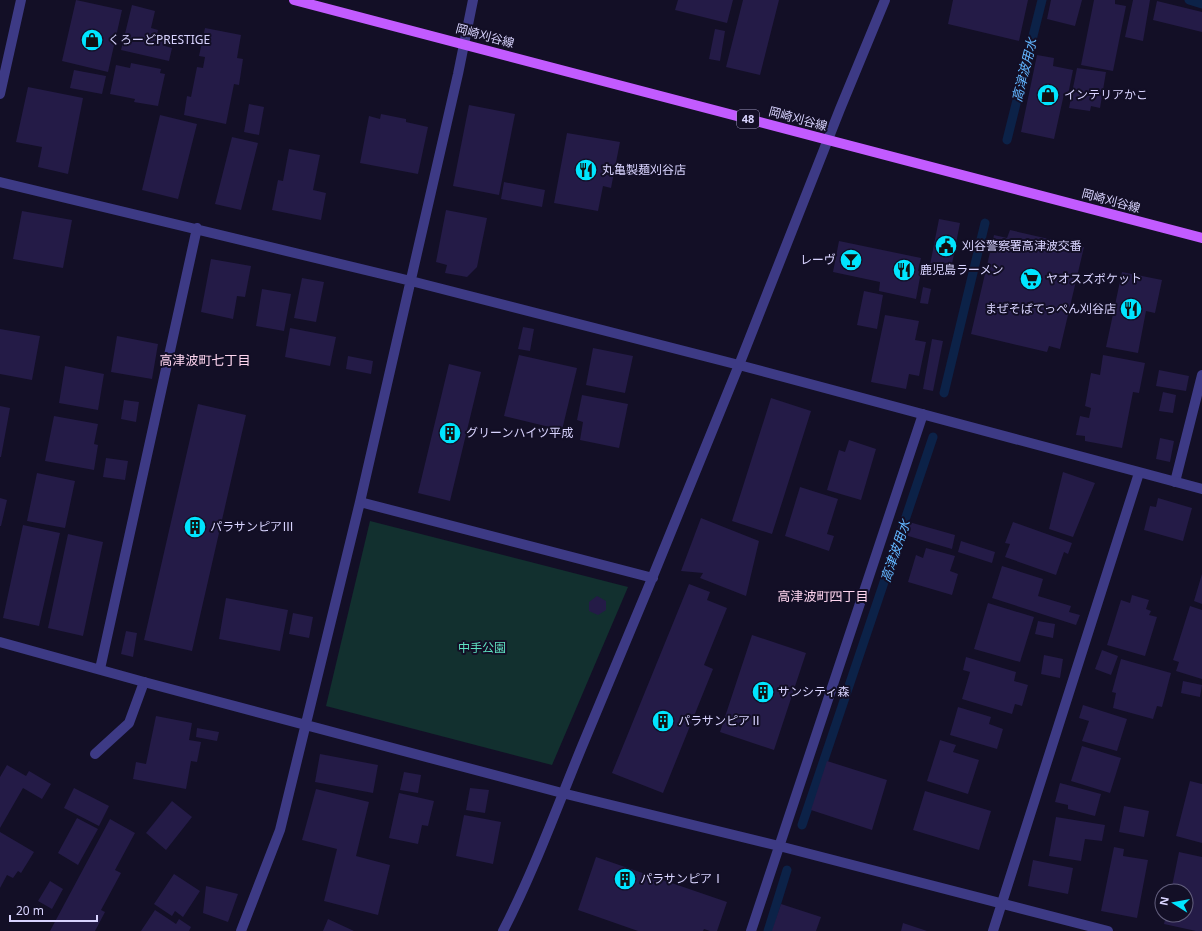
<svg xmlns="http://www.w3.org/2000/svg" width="1202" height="931" viewBox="0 0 1202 931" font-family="'Noto Sans','Noto Sans JP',sans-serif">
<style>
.green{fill:#12302f}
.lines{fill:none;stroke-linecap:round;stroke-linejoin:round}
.stream{stroke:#0c2248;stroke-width:9}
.building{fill:#241b47}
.lane{stroke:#3d3a85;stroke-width:10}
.street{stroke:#3d3a85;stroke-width:10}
.primary{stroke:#c25bff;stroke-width:10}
.labels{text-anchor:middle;stroke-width:4;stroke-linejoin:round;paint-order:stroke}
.shield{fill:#130f26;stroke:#9e99be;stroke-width:1}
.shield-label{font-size:11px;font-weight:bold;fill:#d9d4ff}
.street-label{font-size:12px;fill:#d9d4ff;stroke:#130f26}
.poi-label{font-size:12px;fill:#d9d4ff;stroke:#130f26;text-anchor:start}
.park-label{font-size:12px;fill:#5fe0c0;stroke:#130f26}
.water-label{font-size:13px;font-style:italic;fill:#62b6ff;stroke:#130f26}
.neighbourhood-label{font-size:13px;fill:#ffd6f0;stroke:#130f26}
</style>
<rect width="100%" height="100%" fill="#130f26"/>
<path class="green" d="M370,521L628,587L552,765L326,706Z"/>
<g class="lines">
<path class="stream" d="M1189,0L1202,4
M1007,140L1042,0
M944,393L985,223
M802,825L933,437
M768,931L787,870"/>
</g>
<path class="building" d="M76,0L122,10L108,72L62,61Z
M678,0H733L727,23L675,10Z
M743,0H779L760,75L726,67Z
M953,0H1028L1019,41L948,24Z
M1051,0H1082L1075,26L1047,19Z
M1094,0H1115V4L1126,6L1113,71L1081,65Z
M1133,0H1150L1143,41L1125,37Z
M1157,1L1202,12V32L1153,20Z
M132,5L155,11L151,28L158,30L156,38L167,41L165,46L172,48L169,61L121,50Z
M205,28L241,35L237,58L243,59L239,85L234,84L226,124L184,115L187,96L191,97L197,67L203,68L205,57L199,56Z
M715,29L725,31L720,61L709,59Z
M1037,55L1054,58L1053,66L1073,70L1068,95L1064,94L1054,139L1021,132Z
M131,63L161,69L160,73L165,74L158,106L134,102L135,99L110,94L116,65L130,68Z
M1077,68L1106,72L1100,108L1091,106L1090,111L1069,108Z
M74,70L106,76L102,94L70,88Z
M28,87L83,98L68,174L38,167L42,147L16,142Z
M249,104L264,107L259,135L244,132Z
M469,105L515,114L499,195L453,186Z
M381,114L406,119V122L428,127L418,174L360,163L369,116L380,119Z
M160,115L197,124L178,199L142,190Z
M567,133L620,142L611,188L603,186L598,211L554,203Z
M232,137L258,143L241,210L215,204Z
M289,149L320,155L313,190L326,193L321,220L272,210L278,180L283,181Z
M504,182L545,190L542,207L501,199Z
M446,210L487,218L477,267L467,277L445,273L447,265L436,262Z
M22,211L72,220L63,268L13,259Z
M939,219L960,223L951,269L930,265Z
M1010,230L1084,247L1060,349L1049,346L1047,352L971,334L994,235L1007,238Z
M839,241L921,258L918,271L921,272L916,299L879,291L880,282L833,272Z
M211,259L251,266L245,297L237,296L233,319L201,312Z
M1122,272L1162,280L1155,313L1146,311L1138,353L1106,347Z
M302,278L324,282L316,322L294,318Z
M923,287L931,289L928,304L920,303Z
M262,289L291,294L284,331L256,326Z
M864,291L883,295L877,329L857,325Z
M885,315L919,321L915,340L926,342L919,376L909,374L906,389L871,382Z
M523,327L534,329L530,351L518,349Z
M290,328L336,337L330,366L285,357Z
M0,329L40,336L32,380L0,374Z
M117,336L158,344L152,379L111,372Z
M932,339L943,341L933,391L923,389Z
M593,348L633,356L625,393L586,385Z
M519,355L577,368L562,430L504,416Z
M1103,355L1145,363L1139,393L1133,392L1122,448L1085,441V436L1076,435L1080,416L1089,418L1091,408L1085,406L1091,373L1100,375Z
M348,356L373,361L371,374L346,369Z
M449,364L481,372L450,501L418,493Z
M65,366L104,374L98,410L59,403Z
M1159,370L1189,376L1186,391L1156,386Z
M1163,392L1176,395L1173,413L1159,411Z
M582,395L628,404L619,448L580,440L583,422L577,420Z
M771,398L811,411L772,534L732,521Z
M124,400L139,402L136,422L121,419Z
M198,404L246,415L192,651L144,640Z
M0,406L10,408L1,457H0Z
M54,416L98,424L94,444L98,445L94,470L45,461Z
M1160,438L1174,441L1170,462L1156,459Z
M849,440L876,449L861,500L827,490L839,450L845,452Z
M106,458L128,461L125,480L103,477Z
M1063,472L1095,483L1073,537L1049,529Z
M37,473L75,481L65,528L27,521Z
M800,487L838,499L827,534L834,536L829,551L785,536Z
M0,498L7,500L1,526H0Z
M1158,498L1192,508L1183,541L1144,530L1150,506L1156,507Z
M701,518L759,541L746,596L700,578L703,573L681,571Z
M909,522L955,535L952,549L905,535Z
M1013,522L1072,543L1068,554L1064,552L1056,575L1005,557L1010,544L1005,543Z
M23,525L60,533L39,626L3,618Z
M68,534L103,542L83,636L48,628Z
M961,541L995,552L992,563L958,552Z
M926,548L955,556L950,571L958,574L952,595L908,582L916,555L923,558Z
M1002,566L1043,579L1038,596L1071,606L1069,612L1080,615L1076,625L992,598Z
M1202,574V604L1194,601Z
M689,584L710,592L707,600L727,608L704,665L713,669L663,793L612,773Z
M1132,595L1149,600L1146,609L1151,611L1149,615L1157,617L1145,656L1107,645L1121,600L1130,603Z
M597,596L606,601V610L598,615L589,611V602Z
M226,598L288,610L280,651L219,639Z
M988,603L1034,617L1020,662L974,649Z
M1190,606L1202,610V679L1176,671L1179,662L1173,660Z
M293,613L313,617L309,638L289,634Z
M1038,621L1055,624L1053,638L1035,634Z
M126,631L137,633L133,657L121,654Z
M752,635L806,653L774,750L720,732Z
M1102,650L1118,656L1111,675L1095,669Z
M1044,655L1063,659L1060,678L1041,674Z
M966,657L1016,672L1014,681L1028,685L1022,706L1015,704L1012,714L962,699L970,672L963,670Z
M1121,659L1171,673L1162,707L1157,706L1153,719L1113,708L1116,693L1112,692Z
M1183,681L1202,685L1200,697L1181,693Z
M1083,705L1127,719L1117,751L1082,741L1089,721L1079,718Z
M958,707L991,717L989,724L1003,729L997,749L950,735Z
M156,716L192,723L189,740L201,742L197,762L191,761L186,789L133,779L136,762L146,764Z
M197,728L219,732L217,741L196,737Z
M940,740L956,745L953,752L979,760L968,794L927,781Z
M1082,746L1121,758L1110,793L1071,781Z
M320,754L378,765L373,793L315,782Z
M827,761L887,780L872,830L811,810Z
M7,765L26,776L29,771L51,784L42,799L23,788L0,828V777Z
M404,772L421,775L418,793L400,790Z
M1190,781L1202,784V843L1176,836Z
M1060,783L1101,794L1095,816L1068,809V805L1055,802Z
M74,788L109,806L99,826L64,808Z
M470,788L489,790L485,813L466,810Z
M316,789L369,802L356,856L390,865L378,915L324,901L337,849L302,840Z
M925,791L991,811L979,850L913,830Z
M399,793L434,801L428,826L422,825L418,844L389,838Z
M172,801L192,817L166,850L146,833Z
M1124,806L1149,811L1144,837L1119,832Z
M464,815L501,822L493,864L456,856Z
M1056,817L1105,825L1102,841L1085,839L1081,861L1049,856Z
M77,818L98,829L78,865L58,853Z
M110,819L135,833L115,870L121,873L101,910L105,912L95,931H50Z
M0,832L34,852L21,873L18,871L13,878L7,875L0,888Z
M1114,847L1124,849L1123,856L1148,860L1137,918L1101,911Z
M1179,852L1202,857V931H1196L1164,924L1166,915H1186V891H1171Z
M596,857L727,902L717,931H710L704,929L703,931H638L578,910Z
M1033,860L1073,868L1068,894L1028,886Z
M174,874L200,891L183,917L175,911L172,916L154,904Z
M50,881L63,889L52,909L38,901Z
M206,886L238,894L228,922L203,913Z
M781,904L821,917L816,931H772Z
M155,910L176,924L179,919L191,927L189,931H141Z
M328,919L354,931H323Z
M903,923L927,931H901Z"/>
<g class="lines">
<path class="lane" d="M1175,482L1202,375
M95,754L129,723L144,682"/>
<path class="street" d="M885,0L840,109L739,365L1202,489
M0,94L21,0
M0,182L411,281L739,365C688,492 636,618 583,744C557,807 534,871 503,931
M360,502L653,578
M0,642L144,682L562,793L779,846L1108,931
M100,669L197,228
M241,931L280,830L360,502L458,74L473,0
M751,931L923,414
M993,931L1139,473"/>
<path class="primary" d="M294,0L1202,238"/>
</g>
<defs>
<g id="shop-disc" transform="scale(1.15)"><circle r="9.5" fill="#00e5ff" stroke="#130f26"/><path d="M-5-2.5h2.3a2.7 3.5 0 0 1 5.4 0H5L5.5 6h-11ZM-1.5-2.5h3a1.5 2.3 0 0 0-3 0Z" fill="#111"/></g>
<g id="restaurant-disc" transform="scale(1.15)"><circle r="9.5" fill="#00e5ff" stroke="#130f26"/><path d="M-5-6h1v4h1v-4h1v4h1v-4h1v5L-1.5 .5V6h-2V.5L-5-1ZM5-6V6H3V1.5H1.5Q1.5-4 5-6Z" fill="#111"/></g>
<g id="civic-disc" transform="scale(1.15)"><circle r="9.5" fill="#00e5ff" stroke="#130f26"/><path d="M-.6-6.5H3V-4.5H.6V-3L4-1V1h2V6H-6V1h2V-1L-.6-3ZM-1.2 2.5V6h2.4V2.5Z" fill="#111"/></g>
<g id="bar-disc" transform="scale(1.15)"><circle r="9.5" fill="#00e5ff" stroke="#130f26"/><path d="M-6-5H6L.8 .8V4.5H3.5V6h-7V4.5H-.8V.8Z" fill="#111"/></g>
<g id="supermarket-disc" transform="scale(1.15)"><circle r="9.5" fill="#00e5ff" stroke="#130f26"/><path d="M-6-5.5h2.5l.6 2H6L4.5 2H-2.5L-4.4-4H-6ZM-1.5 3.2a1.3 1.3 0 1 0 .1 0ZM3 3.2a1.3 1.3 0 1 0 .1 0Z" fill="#111"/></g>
<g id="building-disc" transform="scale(1.15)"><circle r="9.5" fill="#00e5ff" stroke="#130f26"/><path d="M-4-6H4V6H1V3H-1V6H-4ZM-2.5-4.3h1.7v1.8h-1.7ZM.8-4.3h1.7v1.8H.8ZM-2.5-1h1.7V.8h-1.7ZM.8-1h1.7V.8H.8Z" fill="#111"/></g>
</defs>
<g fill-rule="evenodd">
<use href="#shop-disc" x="92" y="40"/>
<use href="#shop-disc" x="1048" y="95"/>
<use href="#restaurant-disc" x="586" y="170"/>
<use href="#civic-disc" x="946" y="246"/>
<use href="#bar-disc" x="851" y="260"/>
<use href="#restaurant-disc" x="904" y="270"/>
<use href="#supermarket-disc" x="1031" y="279"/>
<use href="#restaurant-disc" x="1131" y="309"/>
<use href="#building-disc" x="450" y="433"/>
<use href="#building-disc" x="195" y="527"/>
<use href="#building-disc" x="763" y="692"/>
<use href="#building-disc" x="663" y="721"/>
<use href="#building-disc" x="625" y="879"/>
</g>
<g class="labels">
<rect class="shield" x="737" y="110" width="22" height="18" rx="3"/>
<g class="shield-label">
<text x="748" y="123">48</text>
</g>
<g class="street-label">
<text transform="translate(485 36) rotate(15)" y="4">岡崎刈谷線</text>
<text transform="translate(798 119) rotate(15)" y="4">岡崎刈谷線</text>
<text transform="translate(1111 201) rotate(15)" y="4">岡崎刈谷線</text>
</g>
<g class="poi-label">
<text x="108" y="44">くろーどPRESTIGE</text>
<text x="1064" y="99">インテリアかこ</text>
<text x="602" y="174">丸亀製麺刈谷店</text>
<text x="962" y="250">刈谷警察署高津波交番</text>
<text x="836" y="264" text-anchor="end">レーヴ</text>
<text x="920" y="274">鹿児島ラーメン</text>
<text x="1046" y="283">ヤオスズポケット</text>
<text x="1116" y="313" text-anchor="end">まぜそばてっぺん刈谷店</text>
<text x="466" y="437">グリーンハイツ平成</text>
<text x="210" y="531">パラサンピアⅢ</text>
<text x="778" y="696">サンシティ森</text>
<text x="678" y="725">パラサンピアⅡ</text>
<text x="640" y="883">パラサンピアⅠ</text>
</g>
<g class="park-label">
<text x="482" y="652">中手公園</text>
</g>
<g class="water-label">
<text transform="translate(1024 70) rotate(-76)" y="5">高津波用水</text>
<text transform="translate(895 551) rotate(-71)" y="5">高津波用水</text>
</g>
<g class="neighbourhood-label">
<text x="205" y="365">高津波町七丁目</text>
<text x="823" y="601">高津波町四丁目</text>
</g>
</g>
<g transform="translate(1174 903) rotate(281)"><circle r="19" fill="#130f26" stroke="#625e7d"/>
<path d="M0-3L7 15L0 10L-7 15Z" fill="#00e5ff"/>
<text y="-6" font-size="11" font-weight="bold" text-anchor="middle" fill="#d9d4ff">N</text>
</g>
<path d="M10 915v6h87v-6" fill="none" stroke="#d9d4ff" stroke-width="2"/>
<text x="16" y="915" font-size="12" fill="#d9d4ff" stroke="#130f26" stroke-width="3" paint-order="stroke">20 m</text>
</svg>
